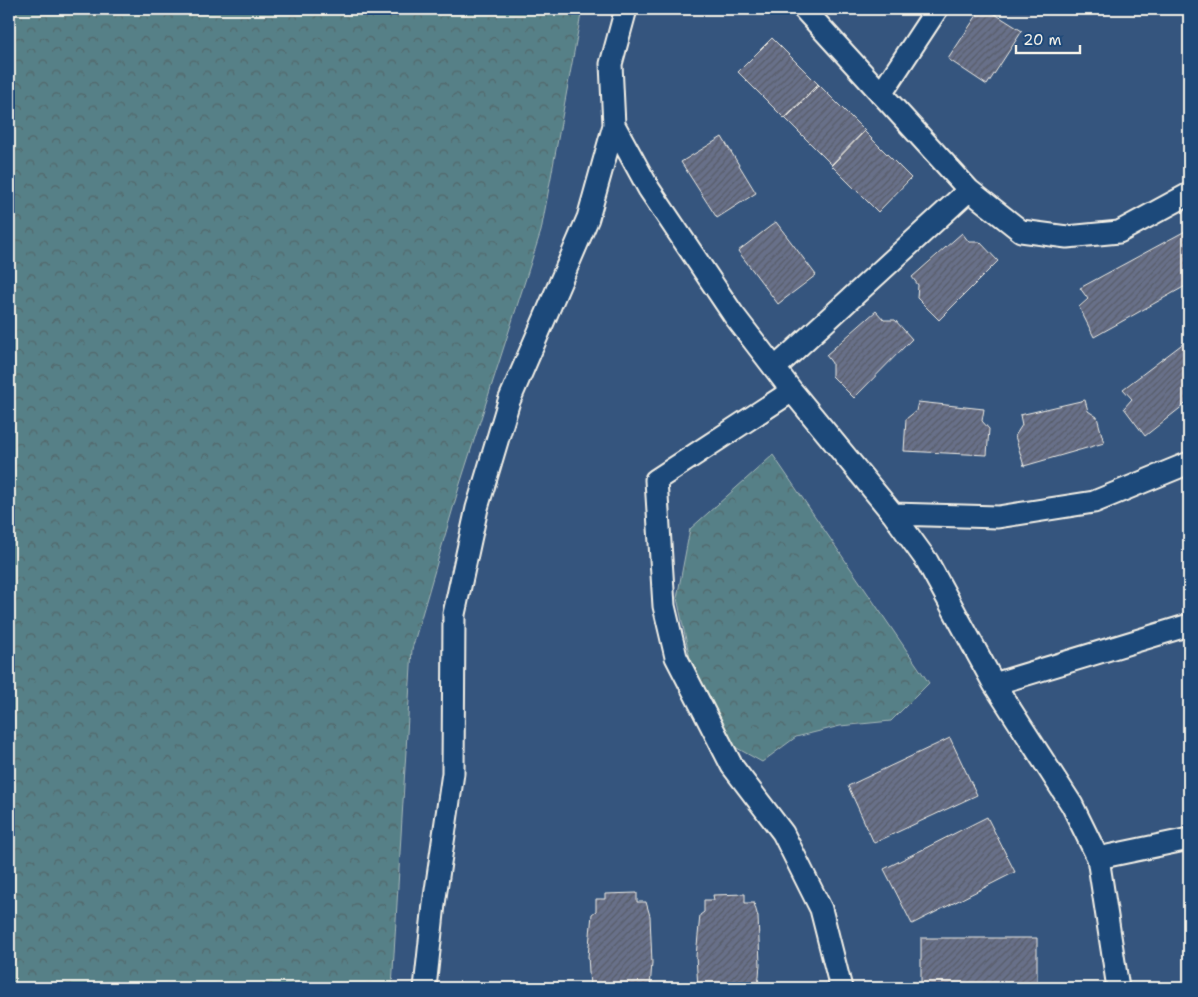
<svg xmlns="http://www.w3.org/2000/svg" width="1198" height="997" viewBox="0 0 1198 997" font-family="'Shantell Sans',sans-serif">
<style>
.forest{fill:url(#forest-crowns);stroke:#a6b8b8}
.building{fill:url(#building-hatch);stroke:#f4f1e8}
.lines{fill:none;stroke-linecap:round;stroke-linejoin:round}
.minor-casing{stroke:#f4f1e8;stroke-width:25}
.minor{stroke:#1f4a7a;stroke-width:21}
</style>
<defs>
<pattern id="forest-crowns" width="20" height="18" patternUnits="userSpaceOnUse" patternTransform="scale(1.25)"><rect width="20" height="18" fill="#578087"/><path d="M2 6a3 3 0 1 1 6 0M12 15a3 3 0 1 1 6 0" fill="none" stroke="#51676a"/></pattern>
<pattern id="building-hatch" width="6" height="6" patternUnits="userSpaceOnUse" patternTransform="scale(1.25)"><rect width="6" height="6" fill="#687089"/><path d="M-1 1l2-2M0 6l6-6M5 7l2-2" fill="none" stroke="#585c68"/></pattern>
</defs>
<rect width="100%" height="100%" fill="#35557e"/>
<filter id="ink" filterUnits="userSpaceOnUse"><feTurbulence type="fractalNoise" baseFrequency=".02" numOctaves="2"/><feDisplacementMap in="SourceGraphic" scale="10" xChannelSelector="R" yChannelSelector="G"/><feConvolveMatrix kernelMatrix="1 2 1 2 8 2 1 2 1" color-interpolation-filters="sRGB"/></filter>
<g filter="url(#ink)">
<path class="forest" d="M9,9H582L541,231L460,484L412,649L392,988H9Z
M773,455L929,683L891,721L840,726L796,737L762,762L735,747L692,668L677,598L690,529Z"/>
<path class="building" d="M981,9H987L1022,31L987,85L948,59Z
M772,38L819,85L785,119L738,72Z
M818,84L865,131L832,165L785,118Z
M864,131L911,178L878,212L831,165Z
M722,137L756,193L717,218L681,162Z
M776,222L816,275L778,304L738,251Z
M1189,229V284L1094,337L1079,307L1088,299L1080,288Z
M962,233L969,242H980L998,261L939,320L917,298L918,285L912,277Z
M876,311L884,320H895L912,339L854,398L832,376V363L826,355Z
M1189,339V401L1145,436L1124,408L1132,399L1123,389Z
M1085,400L1088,411L1097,417L1104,443L1024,466L1015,436L1022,425L1020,415Z
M918,402L984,409L982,421L989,429L987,455L904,451L906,419L916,411Z
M950,738L977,795L874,843L848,786Z
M987,817L1015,872L912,924L884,869Z
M637,893V902H646L650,916L652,963L650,988H590L588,956L592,914L596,911V899H605V894Z
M745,894V903H754L758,917L760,964L758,988H698L696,956L700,915L704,912V900H714L713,895Z
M921,938H1037V988H921Z"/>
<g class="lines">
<g class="minor-casing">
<path id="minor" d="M626,9L611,64L614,125L649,189L733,314L792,391L893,514L927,561L994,684L1072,805L1098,858L1118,988
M804,9L969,190L1021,231L1067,237L1119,232L1189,194
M881,94L937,9
M775,368L969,190
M792,391L656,480L664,606L676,657L732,766L783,833L821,909L841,988
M893,514L998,517L1094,502L1189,463
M994,684L1189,625
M1098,858L1189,839
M425,988L434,904L453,773L454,614L477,508L509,401L588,218L614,125"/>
</g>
<use href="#minor" class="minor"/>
</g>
</g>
<rect width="1198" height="997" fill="none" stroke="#1f4a7a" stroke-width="30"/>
<rect x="15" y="15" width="1168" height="967" fill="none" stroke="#f4f1e8" stroke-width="2" filter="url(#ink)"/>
<path d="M1016 45v8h64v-8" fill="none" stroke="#f4f1e8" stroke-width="2.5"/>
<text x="1023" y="45" font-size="15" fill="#f4f1e8" stroke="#1f4a7a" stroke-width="4" paint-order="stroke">20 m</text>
</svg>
